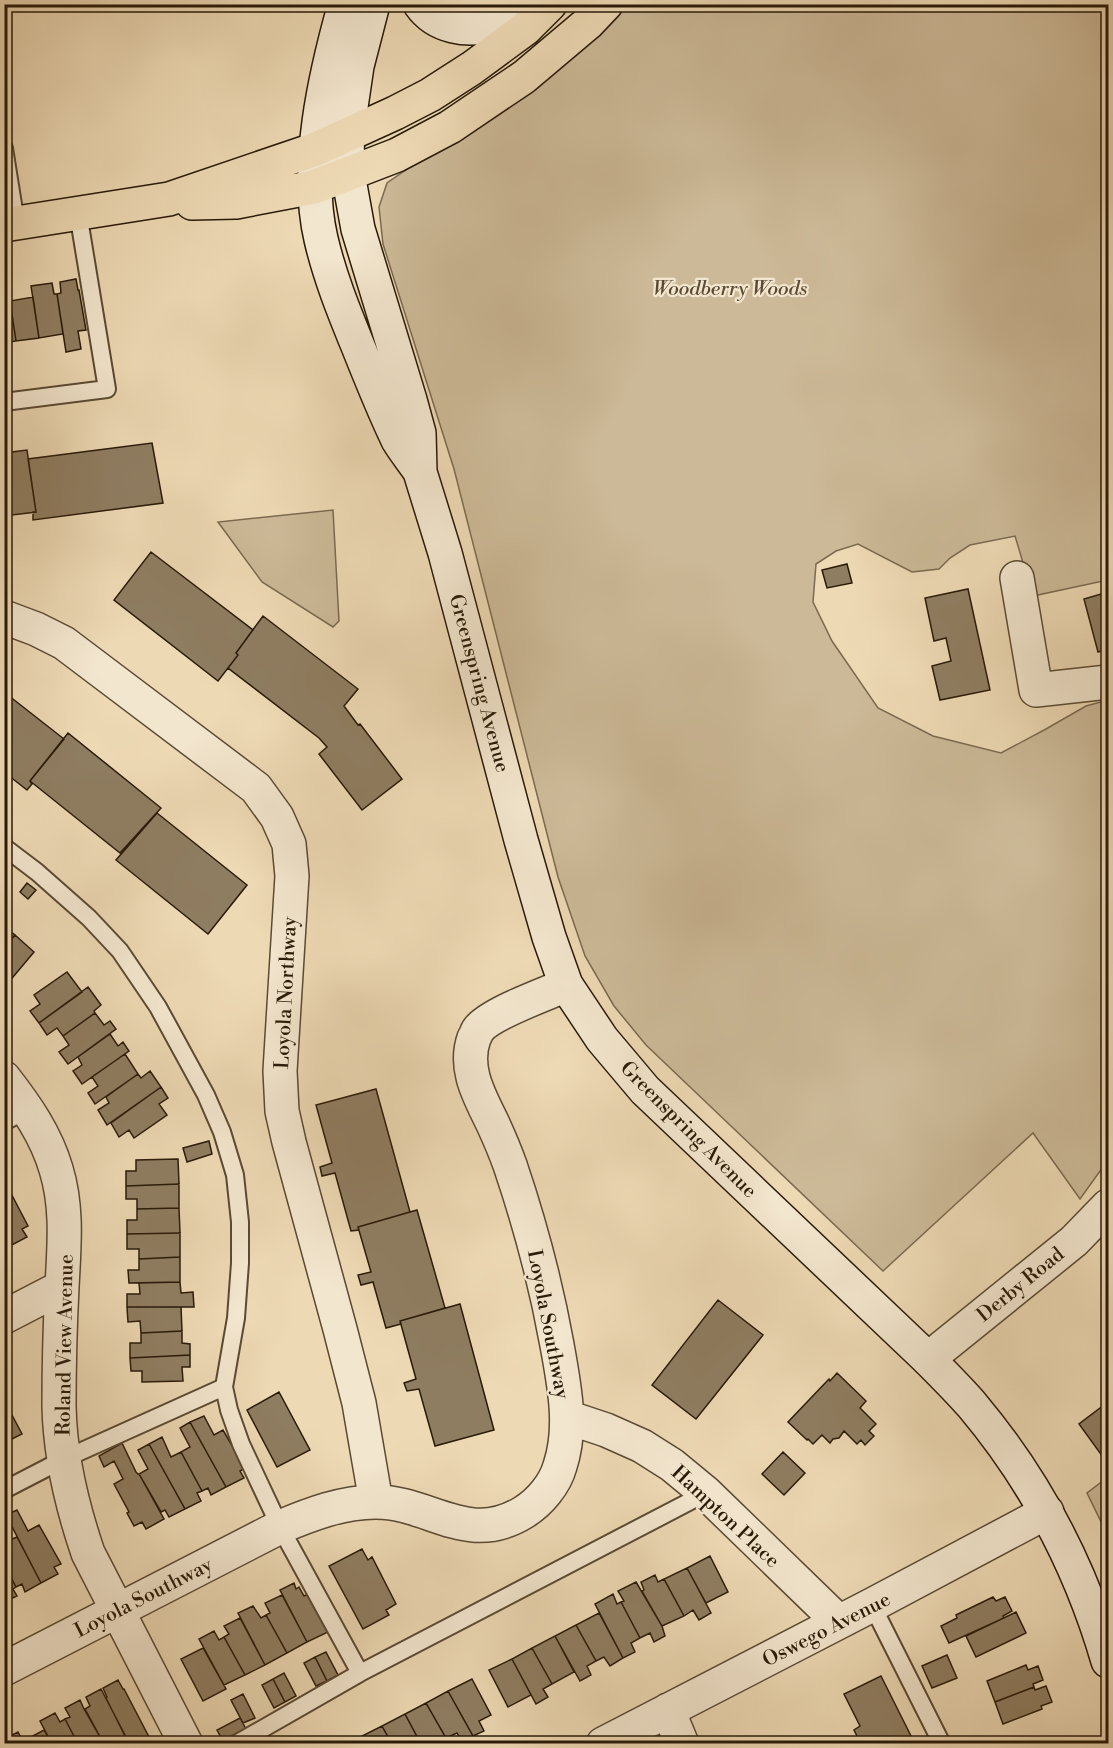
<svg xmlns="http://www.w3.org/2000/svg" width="1113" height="1748" viewBox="0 0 1113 1748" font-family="'Libre Bodoni',serif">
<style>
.green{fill:#ccb997;stroke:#7a6a50;stroke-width:1.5}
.building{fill:#8f7d61;stroke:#291a08;stroke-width:1.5}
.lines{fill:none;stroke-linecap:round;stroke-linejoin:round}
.service-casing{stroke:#5a4a33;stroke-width:20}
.minor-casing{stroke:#5a4a33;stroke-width:36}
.secondary-casing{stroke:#291a08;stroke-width:36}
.primary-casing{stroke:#291a08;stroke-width:36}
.service{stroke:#f3e6ce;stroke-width:16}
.minor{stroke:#f3e6ce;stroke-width:33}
.secondary{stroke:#f3e6ce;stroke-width:33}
.primary{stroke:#edd9b4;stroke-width:33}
.labels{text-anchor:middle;stroke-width:4.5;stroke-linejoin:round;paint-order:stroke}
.park-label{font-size:20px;font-style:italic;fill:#5a4a33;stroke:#f3e6ce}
.street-label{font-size:20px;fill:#291a08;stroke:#f3e6ce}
</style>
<rect width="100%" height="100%" fill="#edd9b4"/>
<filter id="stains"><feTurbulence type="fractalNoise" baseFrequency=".00333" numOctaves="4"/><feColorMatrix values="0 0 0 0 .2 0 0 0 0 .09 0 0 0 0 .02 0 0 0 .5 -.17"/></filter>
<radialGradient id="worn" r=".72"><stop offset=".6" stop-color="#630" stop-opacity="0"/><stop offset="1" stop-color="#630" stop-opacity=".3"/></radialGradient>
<path class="green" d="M444,5H495L492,7L470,12Z
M617,5H1108V580L1033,596L1015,536L970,545L950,558L939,569L912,572L858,544L836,551L816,564L813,602L832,641L878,708L933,736L1001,753L1046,729L1086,706L1108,700V1160L1080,1199L1033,1133L883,1271L646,1045L614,1006L585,956L558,877L454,469L383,244L379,207L387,183L546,73Z
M333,510L339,621L333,627L262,582L218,522Z
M1108,1477V1536L1087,1493Z"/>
<path class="building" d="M76,279L78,290H79L86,330L78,331L81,349L66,352L57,294L61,293L60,282Z
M52,283L54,294H57L63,334L39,338L31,286Z
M33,297L39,338L16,341L10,301Z
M10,301L16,341L4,343V302Z
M152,443L163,503L33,520V512H36L28,459Z
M27,450L36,512L4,516V453Z
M151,552L253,630L236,653L238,655L218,681L114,600Z
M847,564L852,583L827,588L822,570Z
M968,589L990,690L940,700L932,666L951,661L946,638L934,641L925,598Z
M1108,592V649L1098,652L1084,599Z
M263,616L358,689L344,706L358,725L360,724L402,779L362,810L319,754L327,747L319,738L228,668L238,655L236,653Z
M4,692L64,739L30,781L32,784L27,790L4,772Z
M68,733L161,808L120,853L30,781Z
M157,813L247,885L208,934L116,860Z
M27,883L36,890L28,899L20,892Z
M4,927L15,935L4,948Z
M15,935L34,952L8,983L4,980V948Z
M67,972L82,992L39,1023L30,1011L40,1004L34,995Z
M88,987L101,1005L94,1011L95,1013L63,1036L57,1028L47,1035L39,1023Z
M95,1013L104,1025L110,1021L116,1029L68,1064L59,1052L69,1045L63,1036Z
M110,1034L118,1046L123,1042L129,1051L82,1084L73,1071L82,1065L78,1057Z
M125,1054L138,1074L95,1104L88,1093L98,1086L92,1077Z
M150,1071L161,1087L107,1125L98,1110L109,1103L106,1097L138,1074L141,1078Z
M161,1087L168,1098L159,1104L167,1115L134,1138L129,1130L119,1137L111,1123Z
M376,1089L410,1212L358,1227L359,1230L351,1231L335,1173L322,1176L320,1167L332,1163L316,1105Z
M5,1135L11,1146L4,1150V1136Z
M209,1141L212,1154L187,1162L183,1148Z
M178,1159L179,1184L126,1186V1171H136V1160Z
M4,1180L28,1226L22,1229L27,1237L8,1247L4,1240Z
M179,1184V1208L137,1209V1199H126V1186Z
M179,1208L180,1233L127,1234V1220H137V1209Z
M417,1210L445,1308L400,1321L401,1324L386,1328L373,1282L361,1285L358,1275L371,1272L358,1227Z
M180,1233V1257L139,1259V1249H127V1234Z
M180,1257V1282L129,1283L128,1270H139V1259Z
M180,1282L181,1293L193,1292L194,1307H127V1294H140L139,1283Z
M718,1300L763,1335L696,1419L652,1385Z
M460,1304L494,1430L435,1446L419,1389L407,1391L404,1383L416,1379L400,1321Z
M127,1307H181L182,1331L141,1333L140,1321L128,1322Z
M182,1331V1343L190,1344V1355L130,1358V1343H141V1333Z
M190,1355V1367H182L183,1381L142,1382V1371H131L130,1358Z
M837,1373L866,1401L860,1408L876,1424L869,1431L874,1436L865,1445L861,1440L857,1444L844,1431L839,1438L833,1439L830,1443L822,1435L813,1444L808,1439L807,1440L788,1422L829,1379L830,1381Z
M279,1392L310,1450L277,1467L247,1410Z
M4,1400L22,1434L4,1443Z
M1108,1402V1464L1079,1424Z
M204,1416L214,1435L223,1430L245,1468L240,1471L244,1478L226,1487L190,1422Z
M190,1422L226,1487L211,1495L208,1488L202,1491L181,1452L190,1447L180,1428Z
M162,1437L171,1457L181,1452L202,1491L197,1493L201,1501L185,1509L149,1444Z
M122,1443L136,1472L138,1474H139L164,1519L146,1529L142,1522L134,1526L127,1513L129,1512L114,1484L123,1479L114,1461L104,1467L99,1456Z
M149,1444L185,1509L169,1517L165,1510L161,1512L139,1474L148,1469L138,1450Z
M783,1452L805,1473L784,1495L762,1474Z
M17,1510L28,1531L39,1525L61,1564L54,1567L58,1574L41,1583L6,1515Z
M4,1530L10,1540L17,1537L41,1583L25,1592L22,1584L16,1587L4,1564Z
M362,1549L368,1560L372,1557L396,1604L386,1610L389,1615L363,1629L329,1566Z
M710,1556L728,1592L706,1603L687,1568Z
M4,1564L16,1587L13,1589L17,1596L4,1602Z
M687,1568L711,1613L699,1620L693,1610L684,1616L664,1579Z
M655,1575L658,1582L664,1579L684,1616L662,1626L642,1591L644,1590L641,1582Z
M636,1582L662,1626L665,1636L654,1642L650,1633L640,1638L621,1602L624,1601L618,1591Z
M294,1583L296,1589L299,1587L304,1596L308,1594L328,1632L307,1642L280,1590Z
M613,1594L617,1604L621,1602L640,1638L631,1643L635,1652L623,1658L595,1604Z
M282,1595L307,1642L287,1653L266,1615L270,1613L265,1603Z
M993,1597L996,1601L1005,1597L1012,1611L1003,1616L1004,1618L949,1643L941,1626L957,1618L956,1615Z
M253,1606L261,1618L266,1615L287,1653L265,1665L238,1613Z
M1016,1612L1026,1633L976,1657L966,1636Z
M599,1613L623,1658L610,1666L604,1657L596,1661L576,1625Z
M240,1618L265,1665L245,1675L224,1637L229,1634L224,1626Z
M576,1625L596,1661L587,1666L591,1675L580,1681L555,1636Z
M214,1631L219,1640L224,1637L245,1675L224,1685L199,1639Z
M555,1636L574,1672L552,1684L532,1648Z
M203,1648L226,1689L203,1701L181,1659Z
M532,1648L552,1684L543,1689L548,1697L536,1704L512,1659Z
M326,1652L338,1675L327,1681L315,1657Z
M947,1655L957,1678L932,1688L922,1666Z
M315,1657L327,1681L316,1686L304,1663Z
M512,1659L531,1695L508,1707L489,1670Z
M1026,1665L1028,1670L1038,1666L1043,1680L1033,1684L1034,1687L995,1702L987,1681Z
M284,1673L296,1696L285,1702L273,1679Z
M881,1676L912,1738L900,1744H868L865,1740L860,1742L854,1730L860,1726L844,1694Z
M273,1679L285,1702L274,1708L262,1685Z
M472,1679L491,1715L479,1721L484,1731L473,1736L448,1691Z
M118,1680L123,1689H124L149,1737L136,1744H129L106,1698L107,1697L103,1688Z
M1046,1686L1052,1702L1041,1706L1042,1709L1003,1724L995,1702L1034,1687L1035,1690Z
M101,1689L126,1737L113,1744H104L85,1709L90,1706L86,1697Z
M448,1691L473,1736L462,1742L457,1733L446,1738L426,1703Z
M243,1694L255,1718L243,1723L231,1700Z
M80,1700L84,1709L104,1744H78L65,1719L70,1717L65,1708Z
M426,1703L446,1738L437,1744H421L405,1714Z
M55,1713L60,1722L65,1719L78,1744H52L40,1721Z
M405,1714L421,1744H392L382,1726Z
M240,1718L246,1729L223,1741L217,1730Z
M382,1726L392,1744H363L360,1737Z
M44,1730L52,1744H27L25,1740Z
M18,1732L23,1741L25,1740L27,1744H4V1739Z
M360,1737L363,1744H349Z
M1049,1737L1050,1742L1059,1740L1060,1744H1013Z"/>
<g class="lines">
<g class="service-casing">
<path id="service" d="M4,148L16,223
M4,402L107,389L78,213
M4,847L37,872L89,918L120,951L158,1007L206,1095L222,1132L235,1175L240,1222V1263L236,1318L224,1387L229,1410L241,1444L280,1527L360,1673
M4,1122L29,1109
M4,1490L64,1459L224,1387
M872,1605L942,1744
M236,1744L360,1673L706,1493"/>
</g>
<g class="minor-casing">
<path id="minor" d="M1017,578L1036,690L1108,682
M4,617L36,629L64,643L256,788L277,817L289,844L292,876L280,1071L282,1111L289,1142L340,1329L359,1403L376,1502
M4,1078C26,1106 46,1135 56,1169C68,1208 64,1247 62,1287C60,1326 59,1366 59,1406C60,1456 72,1506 88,1553L186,1744
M4,1317L62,1287
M928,1359L1074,1241L1108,1206
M567,1417L606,1430L642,1446L672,1465L706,1493L839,1622
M4,1669L280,1527C311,1514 342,1502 376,1502C430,1502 468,1547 524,1512C540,1502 555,1484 560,1466C573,1427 564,1384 557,1345C546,1284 530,1224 510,1165C505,1151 499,1137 493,1124C480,1097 463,1069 474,1038C475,1037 477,1031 478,1030C489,1014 546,994 566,985
M668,1710L682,1744
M603,1744L872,1605L1047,1512"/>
</g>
<g class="secondary-casing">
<path id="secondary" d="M345,4C325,75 304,167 321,239C330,278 345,314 360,351C372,381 384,411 398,440C404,450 412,460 419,470
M373,4L357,66L347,134L348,174L358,229L410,400L419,433L420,472L445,553L521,840L549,937L566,985L602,1039L645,1090L928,1359C943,1374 958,1389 972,1405C1035,1480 1081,1568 1108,1661
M420,4C436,27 468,33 494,24C509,20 524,11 538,4"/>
</g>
<g class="primary-casing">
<path id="primary" d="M192,203L236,202L314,187L397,155L450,127L524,77L588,23L606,4
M4,225L169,199L316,149L395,113L430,95L472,68L525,29L550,4"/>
</g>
<use href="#service" class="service"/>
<use href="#minor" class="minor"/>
<use href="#secondary" class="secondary"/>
<use href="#primary" class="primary"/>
</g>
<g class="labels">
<g class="park-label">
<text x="730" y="295">Woodberry Woods</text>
</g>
<g class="street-label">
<text transform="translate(480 683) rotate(75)" y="7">Greenspring Avenue</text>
<text transform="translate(285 993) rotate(-87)" y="7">Loyola Northway</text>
<text transform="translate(689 1129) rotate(45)" y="7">Greenspring Avenue</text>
<text transform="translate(1020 1284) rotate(-39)" y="7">Derby Road</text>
<text transform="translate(549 1324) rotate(79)" y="7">Loyola Southway</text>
<text transform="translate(64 1345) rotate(-89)" y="7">Roland View Avenue</text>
<text transform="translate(726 1516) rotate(43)" y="7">Hampton Place</text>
<text transform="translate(143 1597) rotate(-27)" y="7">Loyola Southway</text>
<text transform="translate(826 1629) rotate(-27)" y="7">Oswego Avenue</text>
</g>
</g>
<rect width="1113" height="1748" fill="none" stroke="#edd9b4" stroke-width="24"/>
<rect x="6" y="6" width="1101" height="1736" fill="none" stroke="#291a08" stroke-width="3"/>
<rect x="12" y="12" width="1089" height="1724" fill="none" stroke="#291a08" stroke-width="1.5"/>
<rect width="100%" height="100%" filter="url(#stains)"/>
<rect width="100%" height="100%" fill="url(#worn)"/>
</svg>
